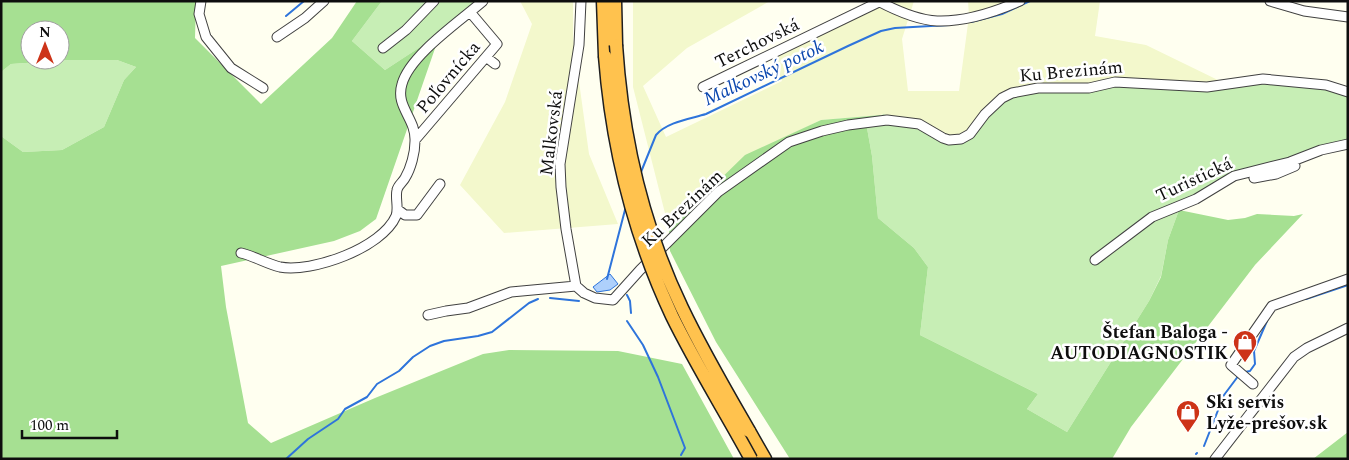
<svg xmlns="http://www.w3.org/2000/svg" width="1349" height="460" viewBox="0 0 1349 460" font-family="Spectral,serif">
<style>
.farmland{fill:#f3f8cc}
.green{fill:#c7eeb5}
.forest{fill:#a6e092;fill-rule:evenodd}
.water{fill:#aed0fc;stroke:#2e74db}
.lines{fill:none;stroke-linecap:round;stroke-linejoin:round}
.stream{stroke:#2e74db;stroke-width:2}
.minor-casing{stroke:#414141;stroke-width:11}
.highway-casing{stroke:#1f1f1f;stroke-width:15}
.minor{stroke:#fff;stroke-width:9}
.highway{stroke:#ffc24e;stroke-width:12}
.highway-bridge-casing{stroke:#1f1f1f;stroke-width:15;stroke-linecap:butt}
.highway-bridge{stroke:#ffc24e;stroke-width:12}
.labels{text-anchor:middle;stroke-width:5;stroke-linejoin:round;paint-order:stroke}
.street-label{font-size:18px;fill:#0e0e0e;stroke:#fff}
.poi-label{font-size:18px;font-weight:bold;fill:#0e0e0e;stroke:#fff;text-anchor:end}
.water-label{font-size:19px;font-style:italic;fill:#0a46ae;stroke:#fff}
</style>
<rect width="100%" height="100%" fill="#fffff0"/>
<path class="farmland" d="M520,1H573V38L589,154L618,224L504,233L460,185L505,102L532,24Z
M633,1H770L687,48L643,86L666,137L782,81L772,57L876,1H914L902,39L908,91H959L969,16L968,1H1007L1011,8L1024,1H1100L1095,36L1146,45L1222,82L960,140L883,114L881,115L821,120L745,156L669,229L633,87Z"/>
<path class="green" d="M382,1H480L440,34L385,70L352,41Z
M71,60H117L136,67L124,80L104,127L62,150L23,152L1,136V72L11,64Z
M1244,78L1348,88V145L1234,178L1179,210L1168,240L1161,276L1149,301L1067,432L1027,409L1038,394L920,335L928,267L914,248L878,218L872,156L867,128L883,114L934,130L960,140L1004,97L1038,88L1105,82L1177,89Z"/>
<path class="forest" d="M1,1H196L195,38L261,104L332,38L357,1H382L352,41L385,70L440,34L376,219L360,231L334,241L221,266L226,307L248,423L271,443L375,398L483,354L509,350L618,351L682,364L734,459H1V136L23,152L62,150L104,127L124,80L136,67L117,60H71L11,64L1,72ZM30,30H60V60H30Z
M881,115L867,128L872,156L878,218L914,248L928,267L920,335L1038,394L1027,409L1067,432L1149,301L1161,277L1168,240L1179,210L1228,220L1245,218L1257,214L1294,216L1303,214L1255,265L1131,427L1112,459H790L716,342L670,251L669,229L745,155L821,120Z
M1348,432V459H1313Z"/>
<path class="water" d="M610,274L618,284L610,290L597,292L593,287Z"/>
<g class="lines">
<path class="stream" d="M286,16L304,1
M971,22L1002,14L1030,1
M641,172L656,135C667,122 690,119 706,114L848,46L881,31L895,28L949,25
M607,279L626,206
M627,295L630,301L631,313
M550,298L579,301
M1306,299L1348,285
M627,321L643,345L658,377L685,448L681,455
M1245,372L1250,371L1255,364L1254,351L1267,321
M1204,446L1224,395L1239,375
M1196,454L1197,453
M286,459L308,439L338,419L345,409L367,397L377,384L399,371L413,357L430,346L444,341L478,336L492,332L529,303L538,299"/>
<g class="minor-casing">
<path id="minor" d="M201,1L199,14L206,37L231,68L263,88
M581,1L579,45L560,164L561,187L566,229L576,286L584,293L595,298L613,300L640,270L718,192L789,142L822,131L848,125L887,120L919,124L943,138L949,140L961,139L970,134L985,114L1002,98L1012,93L1038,88H1089L1115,82L1207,87L1263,79L1326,85L1348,92
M878,1C895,10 918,20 937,21C965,22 995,12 1020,1
M1270,1L1304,11L1348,17
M277,37L305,18L324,1
M383,48L406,30L434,1
M486,57L495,64
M703,87L879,2
M415,140L497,44L470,12
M1254,178L1276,174L1295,166
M397,209L405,215H417L440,184
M241,253C254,256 267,264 280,267C312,273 382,248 396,216C399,208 395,198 397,190C398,185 403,182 405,178C411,168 415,153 415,141C416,118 395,107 402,84C410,55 459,22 483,1
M1095,260L1152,217L1196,199L1234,176L1290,162L1321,150L1348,144
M428,315L446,311L468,308L511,292L576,286
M1253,384L1231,365L1272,306L1348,279
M1215,459L1294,357L1307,348L1348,328"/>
</g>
<g class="highway-casing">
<path id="highway" d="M603,1L605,56
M615,1L616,45
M749,431L765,459"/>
</g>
<use href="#minor" class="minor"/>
<use href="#highway" class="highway"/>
<g class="highway-bridge-casing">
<path id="highway-bridge" d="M616,45C622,137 642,225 682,308C702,350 726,391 749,431
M605,56C612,147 633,233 672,316C696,365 725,411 751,459"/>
</g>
<use href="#highway-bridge" class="highway-bridge"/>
</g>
<defs>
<g id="shop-pin" transform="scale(1.25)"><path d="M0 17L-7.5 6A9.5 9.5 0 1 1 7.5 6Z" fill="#cd3318" stroke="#fff"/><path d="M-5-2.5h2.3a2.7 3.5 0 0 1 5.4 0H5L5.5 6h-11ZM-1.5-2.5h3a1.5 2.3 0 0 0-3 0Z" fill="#fff"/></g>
</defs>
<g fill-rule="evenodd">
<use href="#shop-pin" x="1245" y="342"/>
<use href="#shop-pin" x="1188" y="412"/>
</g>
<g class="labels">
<g class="street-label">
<text transform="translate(757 43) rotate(-26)" y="6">Terchovská</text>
<text transform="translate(1071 71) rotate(-5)" y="6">Ku Brezinám</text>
<text transform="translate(448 77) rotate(-50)" y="6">Poľovnícka</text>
<text transform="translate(551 133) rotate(-83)" y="6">Malkovská</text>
<text transform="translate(1194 179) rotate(-25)" y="6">Turistická</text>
<text transform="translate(682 208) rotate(-43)" y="6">Ku Brezinám</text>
</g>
<g class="poi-label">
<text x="1228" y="338">Štefan Baloga -<tspan x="1228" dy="21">AUTODIAGNOSTIK</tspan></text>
<text x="1206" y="408" text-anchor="start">Ski servis<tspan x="1206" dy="21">Lyže-prešov.sk</tspan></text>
</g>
<g class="water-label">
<text transform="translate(763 72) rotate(-25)" y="7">Malkovský potok</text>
</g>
</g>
<rect width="1349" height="460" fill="none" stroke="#0e0e0e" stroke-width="5"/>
<g transform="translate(45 45)"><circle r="24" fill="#ffffff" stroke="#9f9f9f"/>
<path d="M0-4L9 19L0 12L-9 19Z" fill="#cd3318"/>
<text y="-8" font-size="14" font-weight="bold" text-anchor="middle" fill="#0e0e0e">N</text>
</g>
<path d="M22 430v8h95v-8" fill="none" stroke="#0e0e0e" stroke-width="2.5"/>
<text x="30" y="430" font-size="15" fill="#0e0e0e" stroke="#ffffff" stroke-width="4" paint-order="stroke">100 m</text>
</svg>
